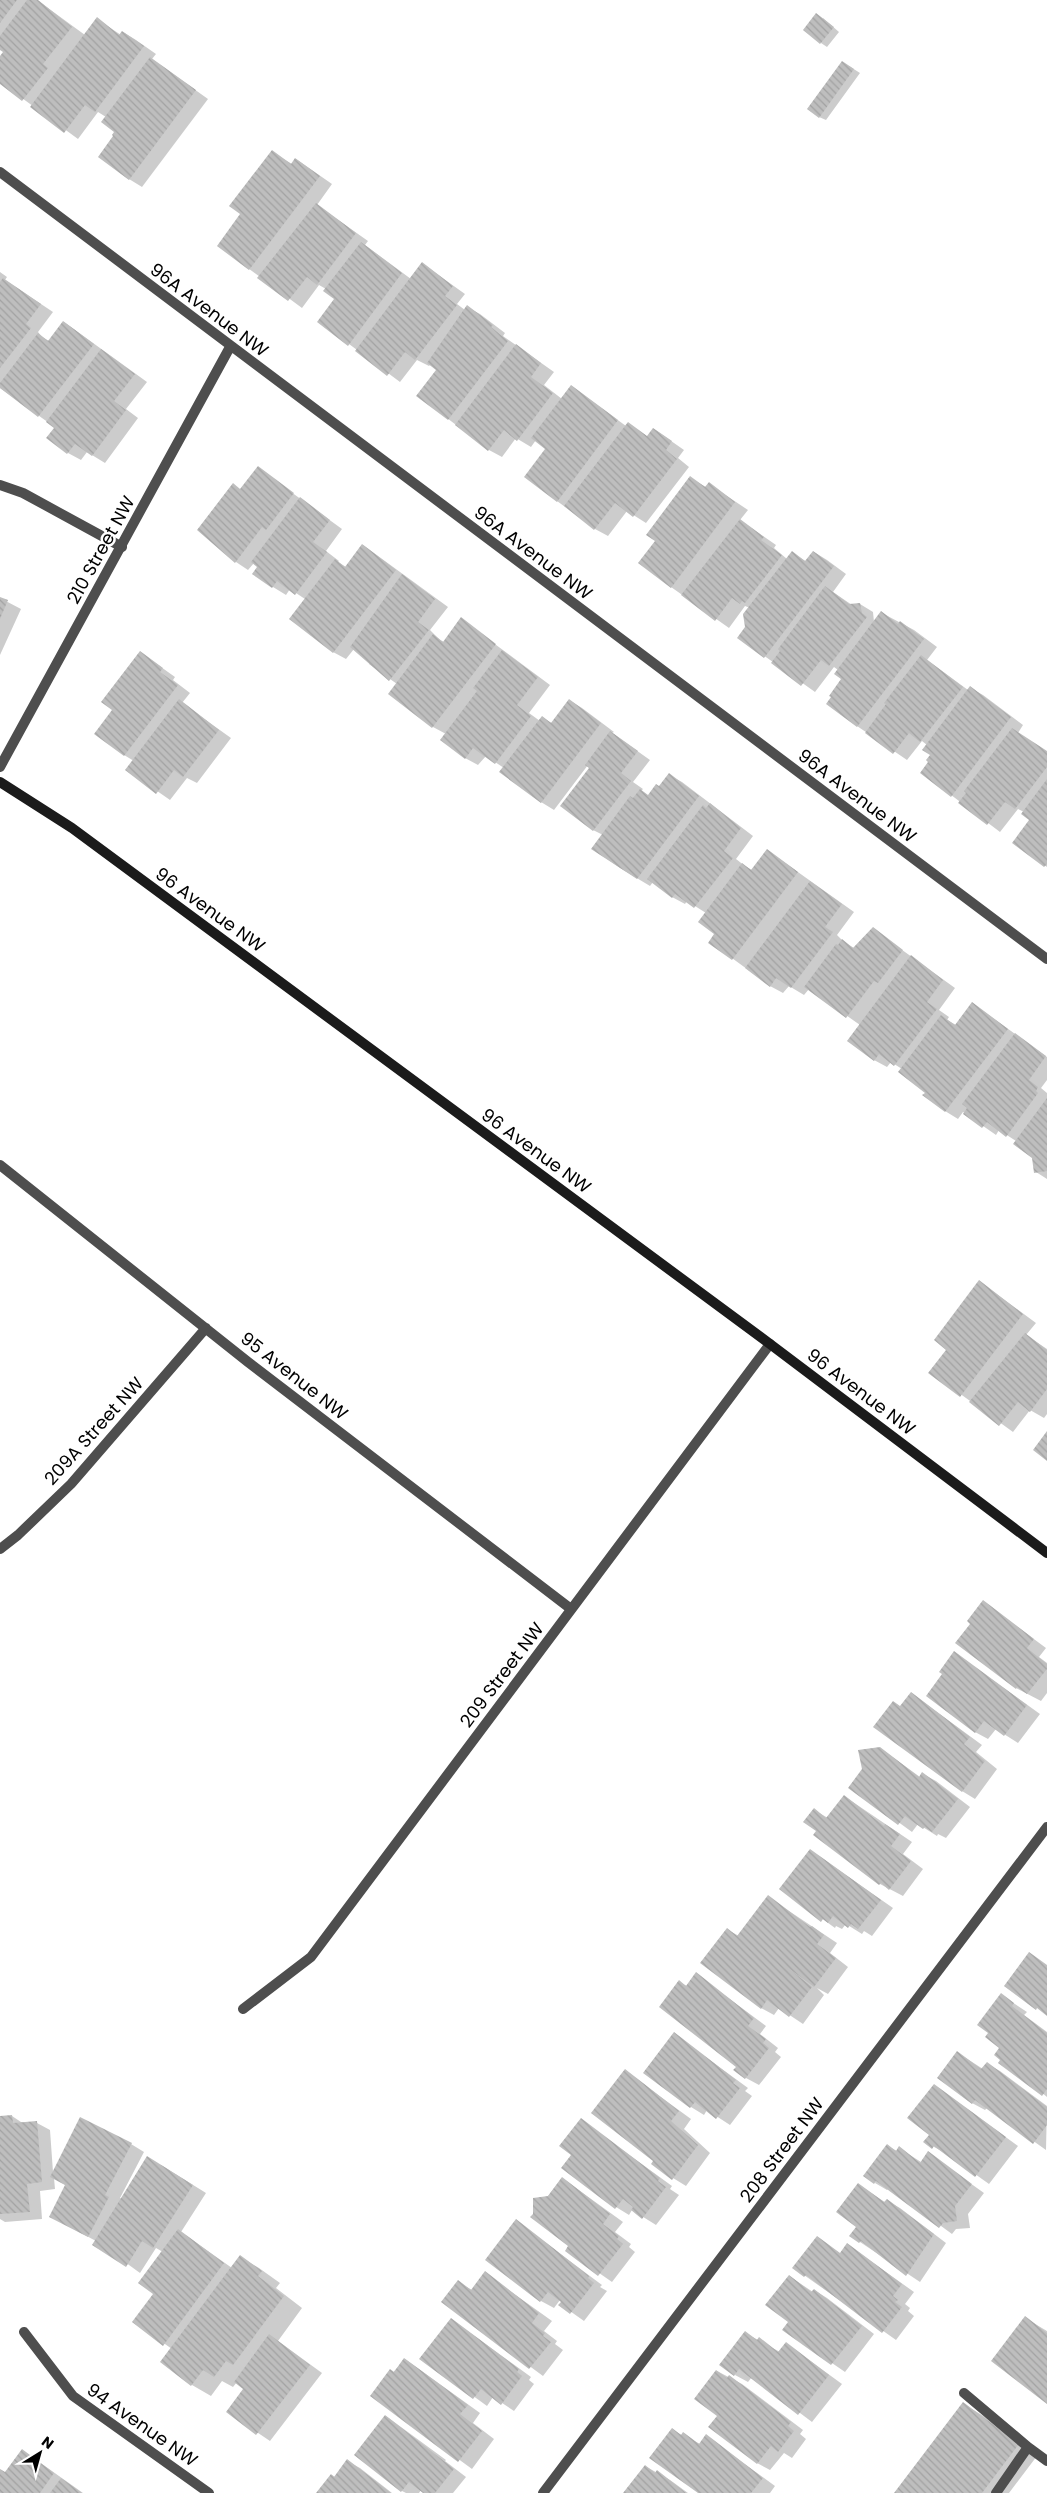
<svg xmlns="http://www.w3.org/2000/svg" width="1047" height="2493" viewBox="0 0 1047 2493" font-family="Poppins,sans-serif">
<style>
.shadow{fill:#0003}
.building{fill:url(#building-back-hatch)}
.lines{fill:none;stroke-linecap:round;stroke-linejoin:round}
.lane{stroke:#4e4e4e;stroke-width:10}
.street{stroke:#4e4e4e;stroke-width:10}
.secondary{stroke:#1b1b1b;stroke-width:10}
.labels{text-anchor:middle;stroke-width:5;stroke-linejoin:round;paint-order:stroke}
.street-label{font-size:18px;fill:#000;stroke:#fff}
</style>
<defs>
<pattern id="building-back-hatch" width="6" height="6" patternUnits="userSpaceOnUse" patternTransform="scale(1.25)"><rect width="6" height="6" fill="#bebebe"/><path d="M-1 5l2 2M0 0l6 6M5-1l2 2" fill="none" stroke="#a2a2a2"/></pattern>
</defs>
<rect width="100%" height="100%" fill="#fff"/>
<path class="shadow" d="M0,0H37L85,35L97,19L121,35L123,32L136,40L156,54L152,59L208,99L142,187L129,179L116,132L106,117L98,112L78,139L0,82V58L4,52L0,49Z
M823,18L839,32L827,47L821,43Z
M849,66L860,73L826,120L819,117Z
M272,152L292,164L296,159L332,184L317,205L368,241L365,245L411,279L423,264L465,294L457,304L465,310L467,307L480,314L505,333L503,336L554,372L544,385L562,399L571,386L626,426L628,424L648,437L654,429L684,450L678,458L689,467L646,523L627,511L608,536L595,529L557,501L547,448L536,440L531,447L516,438L502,457L489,450L418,396L438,369L431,364L429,366L417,360L400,382L349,344L335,298L326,289L319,285L302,308L218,246L242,214Z
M0,272L7,277L5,280L53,312L38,332L42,337L49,341L64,322L147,382L126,409L138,418L105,463L87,452L81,460L68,453L48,438L56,428L0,388Z
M258,468L342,529L326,551L339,561L338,562L346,567L363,545L448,607L430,630L440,640L444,642L461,619L550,685L529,713L540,721L542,718L552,723L569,700L582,708L614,732L612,733L650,760L633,782L643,789L641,791L649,796L660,787L669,775L682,782L753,836L736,859L745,866L752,870L767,850L854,912L837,935L844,942L854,948L873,929L955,988L939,1010L949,1017L947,1020L956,1025L972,1003L1047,1057V1080L1041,1088L1047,1093V1179L1036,1172L1034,1158L1016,1141L999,1130L996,1135L963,1112L958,1119L945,1111L902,1069L891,1062L887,1067L874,1060L860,1025L809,989L804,995L789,986L783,993L770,986L710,942L716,934L706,913L687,901L685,904L672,897L653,882L650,886L620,868L593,849L603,835L593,830L591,768L588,765L554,810L541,802L504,768L486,756L478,765L465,758L446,734L433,727L397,684L369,664L370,661L354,649L346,659L333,652L305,599L290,589L286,595L273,587L254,573L259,567L254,563L248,570L236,562L199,530L233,485L241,490Z
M690,478L706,487L709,484L748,510L740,520L776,545L774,548L787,559L792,553L807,562L814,552L827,560L846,574L833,592L852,605L860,604L873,612L874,622L882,613L914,630L937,647L927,660L968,690L970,688L983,695L1023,725L1018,733L1047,752V867L1014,843L1031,820L1024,812L1018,809L1000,832L922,773L930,762L932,755L927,745L922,741L907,760L857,726L838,670L834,667L815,692L739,638L747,628L750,608L745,606L729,628L671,587L657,541Z
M0,598L21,609L0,655Z
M140,652L175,677L173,680L190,693L182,703L231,738L197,783L187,778L170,800L127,770L134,761L124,755L114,710Z
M980,1282L1036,1323L1026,1335L1047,1349V1414L1044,1418L1030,1410L1013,1432L930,1372L947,1350Z
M984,1602L1046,1648L1039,1657L1047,1663V1693L1041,1701L1016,1688L972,1624Z
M955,1653L1040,1714L1018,1743L996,1729L988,1739L975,1732L944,1674Z
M911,1693L982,1745L976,1752L997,1769L975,1799L962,1791L893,1702L901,1707Z
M880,1748L920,1777L923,1774L936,1781L970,1807L946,1838L938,1834L937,1836L918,1824L912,1832L850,1787Z
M844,1796L912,1842L903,1854L923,1869L903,1896L880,1884L815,1835L818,1831L814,1810L828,1818Z
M810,1850L893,1908L872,1936L864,1931L862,1934L846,1924L842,1929L836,1926L835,1928L781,1889Z
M768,1897L837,1943L830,1953L848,1967L828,1994L817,1988L824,1995L803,2024L779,2008L774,2015L761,2008L728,1930L739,1936Z
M696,1974L766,2026L760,2034L778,2048L775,2052L781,2057L759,2085L746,2078L737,2067L679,1982L687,1986Z
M1001,1995L1027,2012L1024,2015L1047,2032V2097L1002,2060L1001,2047L989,2033Z
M674,2034L748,2088L745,2091L752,2096L730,2125L707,2110L704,2115L691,2107L644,2072Z
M958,2053L983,2069L987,2064L1000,2071L1047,2106L1046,2150L987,2108L985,2110L972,2103Z
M625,2071L691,2119L684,2129L710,2153L686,2186L673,2178L655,2160Z
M934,2085L1018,2146L989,2184L947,2154L925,2142L930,2134Z
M12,2116L24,2124L37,2123L50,2130L53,2172L131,2144L144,2152L120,2198L122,2199L161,2165L206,2193L181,2232L232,2268L240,2257L259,2268L280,2283L276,2288L302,2308L278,2341L322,2373L270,2441L227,2412L245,2388L237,2382L233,2387L222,2381L211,2396L192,2385L172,2349L134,2322L154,2294L163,2252L156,2248L140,2273L96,2241L64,2224L67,2186L54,2178L55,2189L40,2191L42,2219L5,2222L0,2219V2117Z
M581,2120L672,2186L670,2189L679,2195L656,2225L632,2210L629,2215L616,2207L572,2155Z
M887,2146L897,2151L899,2148L921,2162L928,2153L984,2193L968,2214L970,2228L956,2229L952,2234L889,2188L887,2190L875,2183Z
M562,2178L623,2222L615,2232L631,2244L629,2247L635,2252L612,2282L566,2250L570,2246L534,2214Z
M858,2184L886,2203L887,2201L900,2208L946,2243L920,2282L851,2236L858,2227Z
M516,2221L602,2285L600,2287L607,2291L584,2321L560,2304L562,2301L560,2300L554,2308L541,2301Z
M817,2238L841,2254L848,2245L914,2292L905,2304L910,2308L908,2311L914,2316L896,2340L794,2268Z
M485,2273L552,2321L544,2331L557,2341L555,2344L563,2350L543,2376L442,2302L458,2282L472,2290Z
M789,2276L813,2292L814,2290L827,2298L874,2334L845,2372L784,2330L789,2322Z
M1025,2318L1047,2331V2402Z
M451,2319L531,2377L529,2380L534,2384L514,2411L493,2397L487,2406L421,2358Z
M745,2333L780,2352L787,2344L842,2384L812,2422L752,2377L748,2382L735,2375Z
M405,2359L480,2413L473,2423L494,2439L472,2469L372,2396Z
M717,2371L742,2384L803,2430L800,2434L806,2439L792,2458L784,2453L770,2470L757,2463L718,2416Z
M963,2404L982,2415L1037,2456L1009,2493H896Z
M386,2416L446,2460L445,2461L466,2477L453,2493H425L421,2490L419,2493H406L402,2491Z
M672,2430L700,2444L706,2436L775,2486L770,2493H699Z
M22,2451L35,2459L83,2493H0V2470L6,2473Z
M347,2461L360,2468L392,2493H318L332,2475L335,2477Z
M645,2466L670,2480L688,2493H625Z"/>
<path class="building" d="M0,0H17L0,23Z
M27,0H38L72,27L43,64L48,68L22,101L0,84V56L3,52L0,50V36Z
M816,13L834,27L820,44L803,30Z
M97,17L119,35L122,31L144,46L95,112L85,105L64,133L30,107Z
M150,57L196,90L129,180L98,157L113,136L112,135L114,132L101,122Z
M842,61L854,69L819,118L807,109Z
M272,150L291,164L295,158L320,176L249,270L217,246L240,214L229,206Z
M316,203L356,233L317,285L307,277L288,301L257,278Z
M361,242L402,273L348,346L317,322L334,299L323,291Z
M422,262L453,286L445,296L457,305L415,360L405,352L387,376L355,351Z
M3,278L41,304L26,324L31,328L0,368V282Z
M467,305L493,325L491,327L508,341L448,420L416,396L436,370L427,363Z
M63,321L94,344L38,417L0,388V383L38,333L48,341Z
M516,344L541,363L531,377L553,393L517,441L504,430L488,451L455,425Z
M101,349L135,374L114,401L126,410L92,456L75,444L67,454L46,438L54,428L46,422Z
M571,385L618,420L557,502L524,477L545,449L531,438Z
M628,422L647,436L653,428L672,441L666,450L677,459L633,517L615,503L594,530L564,506Z
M258,466L294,493L266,530L262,527L235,563L197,530L233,483L240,489Z
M690,476L705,487L709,482L735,502L671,588L638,563L655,541L646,535Z
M300,497L330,520L313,542L327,552L295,595L277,581L272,588L252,574L257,567L251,562Z
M740,519L764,537L761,540L782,555L745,603L742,601L740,604L732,598L715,621L681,595Z
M362,544L396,570L333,653L289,619L335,559L345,567Z
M792,551L805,561L813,551L834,566L764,658L737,638L745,627L743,614Z
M402,574L435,599L418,622L429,630L389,681L350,647Z
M825,586L849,604L860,603L862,613L867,617L829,666L821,660L801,686L771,663L780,651L778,649Z
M0,597L8,600L0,619Z
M881,611L898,624L900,621L924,639L857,727L826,704L831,697L829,696L841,679L834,674Z
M461,617L496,644L432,728L388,694L433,634L443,642Z
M502,650L538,677L517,705L531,716L495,764L473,748L465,759L440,740L477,691L473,688Z
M140,651L163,668L160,672L178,685L124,756L94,734L112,710L101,702Z
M921,655L963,687L920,742L909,733L893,754L865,733L886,704L884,703Z
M970,686L1011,717L951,797L920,773L928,762L926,760L930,755L922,750Z
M179,699L219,730L183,777L174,770L156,794L125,770Z
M569,699L601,723L541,803L499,772L542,716L551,723Z
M1012,728L1047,751V767L1015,809L1005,802L987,825L958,803L966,793L964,791Z
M610,731L638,751L621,773L631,781L593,831L560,806L589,768L585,765Z
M669,773L699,796L637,879L591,849L630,796L633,798L640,789L648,795L656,784L659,786Z
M1047,779V864L1044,867L1012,843L1029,820L1021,814Z
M710,803L741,828L724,851L733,858L694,908L675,894L672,898L647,879L703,805L706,808Z
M767,849L798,872L732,960L708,943L714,934L698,922L742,863L751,870Z
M810,881L842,904L825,927L833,932L791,988L776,978L770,987L745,968Z
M873,927L903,950L878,983L874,981L846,1018L804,987L836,944L838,945L842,939L853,948Z
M911,955L943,980L927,1002L937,1009L894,1066L879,1054L874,1061L847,1041Z
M972,1002L1008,1029L945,1112L922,1095L925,1093L898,1072L941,1015L955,1025Z
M1015,1033L1046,1056L1029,1080L1038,1087L1036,1091L1038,1093L1006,1137L987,1122L982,1128L963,1114L967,1108L962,1104Z
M1047,1098V1171L1034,1173L1032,1158L1013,1144Z
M979,1280L1023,1314L960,1397L928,1373L946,1350L934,1340Z
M1025,1333L1047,1350V1389L1030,1412L1018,1402L999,1426L969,1402Z
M1047,1431V1461L1033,1450Z
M983,1600L1034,1639L1027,1648L1047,1664V1669L1027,1694L1017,1687L1016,1689L955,1643L970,1624L967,1621Z
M954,1651L1027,1705L1004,1736L984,1721L975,1733L926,1696L942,1674L939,1672Z
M911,1692L970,1737L964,1744L985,1761L962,1792L873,1727L893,1701L900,1706Z
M880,1747L919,1777L922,1772L958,1799L932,1832L925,1827L923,1829L905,1816L898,1825L848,1788L862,1769L858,1750Z
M844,1795L884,1826L885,1824L900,1834L891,1846L911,1861L889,1890L881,1883L879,1885L813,1835L816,1831L803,1822L814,1808L826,1818Z
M810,1849L881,1900L858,1929L851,1924L848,1928L833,1916L828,1923L823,1919L821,1922L779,1889Z
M768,1895L810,1927L812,1926L824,1935L817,1944L836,1958L814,1987L787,1967L812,1987L789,2017L767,2000L761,2009L700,1963L727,1928L737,1936Z
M1029,1952L1047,1965V2016L1037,2008L1036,2010L1004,1986Z
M696,1972L754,2018L748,2026L766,2039L763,2043L769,2048L745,2079L733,2070L736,2067L659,2007L679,1980L686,1986Z
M1001,1993L1014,2003L1012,2006L1047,2033V2089L1042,2096L998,2063L1000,2060L994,2055L999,2048L985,2037L988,2033L977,2025Z
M674,2032L736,2080L733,2083L740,2088L716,2119L695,2102L690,2108L643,2073Z
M957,2051L981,2069L987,2062L1047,2107V2125L1033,2144L975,2100L972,2104L937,2078Z
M625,2069L679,2111L671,2121L698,2145L672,2180L651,2164L653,2161L591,2113Z
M934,2084L1006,2137L975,2177L934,2146L932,2149L923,2142L929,2135L907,2118Z
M12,2115L13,2123L37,2121L42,2182L27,2184L30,2212L0,2214V2116Z
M80,2117L132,2143L105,2195L109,2197L88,2237L49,2217L65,2185L50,2177Z
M581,2118L660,2178L658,2181L666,2187L642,2219L631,2210L633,2207L623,2199L615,2209L561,2168L571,2155L559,2146Z
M887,2144L896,2151L899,2146L920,2163L928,2151L972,2184L955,2206L957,2221L943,2223L939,2228L876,2181L874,2184L863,2176Z
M147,2156L193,2185L153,2248L142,2241L126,2267L92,2245Z
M562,2177L610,2214L603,2224L619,2236L617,2239L623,2244L598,2276L565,2251L568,2246L530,2217L533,2214V2198L548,2196Z
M858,2183L884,2202L887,2199L934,2234L906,2276L861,2241L859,2243L849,2236L856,2227L836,2212Z
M516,2219L589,2276L588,2278L594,2283L570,2314L558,2305L561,2302L548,2292L540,2302L485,2260Z
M178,2229L224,2263L163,2346L132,2322L153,2294L138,2283Z
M817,2236L840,2253L847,2243L902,2284L893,2296L898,2300L895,2302L902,2307L882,2333L806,2275L804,2277L792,2268Z
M240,2255L262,2271L258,2276L284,2296L233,2365L226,2361L214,2377L203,2370L191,2386L160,2362Z
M485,2271L539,2313L532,2323L545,2333L543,2336L551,2342L529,2369L441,2302L458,2280L471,2290Z
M789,2275L811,2292L814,2289L862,2326L831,2365L782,2330L788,2322L765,2305Z
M1025,2316L1047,2333V2404L991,2361Z
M451,2318L519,2369L517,2372L522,2376L501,2405L481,2389L473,2399L419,2359Z
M745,2331L757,2340L759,2337L778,2352L786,2342L829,2375L798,2415L739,2369L734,2376L719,2365Z
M269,2334L310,2365L256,2435L226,2412L243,2389L234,2382Z
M404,2358L468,2405L460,2414L482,2431L458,2462L370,2396L390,2369L394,2372Z
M716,2370L727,2378L729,2375L791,2422L788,2426L794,2431L778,2452L771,2446L757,2464L708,2427L717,2416L694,2399Z
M963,2402L1019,2444L982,2493H894Z
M385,2415L454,2469L435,2493H423L409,2482L401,2492L354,2455Z
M672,2428L681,2435L683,2432L699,2444L706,2434L763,2478L751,2493H698L649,2458Z
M22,2449L54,2473L40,2493H0V2469L5,2472Z
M347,2459L391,2493H316L331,2474L334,2477Z
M645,2465L655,2473L657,2470L686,2493H623Z
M61,2478L82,2493H50Z"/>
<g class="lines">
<path class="lane" d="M0,485L23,493L122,547
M964,2393L1028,2447L996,2493
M1028,2447L1047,2461"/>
<path class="street" d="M0,172L1047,959
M0,767L230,347
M0,1165L248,1362L571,1609
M0,1549L18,1535L71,1484L206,1328
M243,2009L311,1957L770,1344
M24,2332L73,2396L209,2493
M543,2493L1047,1827"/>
<path class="secondary" d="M0,782L72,828L770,1344L1047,1553"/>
</g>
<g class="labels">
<g class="street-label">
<text transform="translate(209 310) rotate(37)" y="6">96A Avenue NW</text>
<text transform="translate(101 550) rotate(-61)" y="6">210 Street NW</text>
<text transform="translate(533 553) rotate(37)" y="6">96A Avenue NW</text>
<text transform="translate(857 796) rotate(37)" y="6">96A Avenue NW</text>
<text transform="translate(210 910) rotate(36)" y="6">96 Avenue NW</text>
<text transform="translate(536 1151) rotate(36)" y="6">96 Avenue NW</text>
<text transform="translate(294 1376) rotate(38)" y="6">95 Avenue NW</text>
<text transform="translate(861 1392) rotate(37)" y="6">96 Avenue NW</text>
<text transform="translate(94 1431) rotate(-48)" y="6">209A Street NW</text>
<text transform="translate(502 1675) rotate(-53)" y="6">209 Street NW</text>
<text transform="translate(782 2150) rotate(-53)" y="6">208 Street NW</text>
<text transform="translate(142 2425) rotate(35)" y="6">94 Avenue NW</text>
</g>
</g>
<g transform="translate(40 2453) rotate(37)" stroke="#ffffff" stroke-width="4" paint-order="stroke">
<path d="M0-4L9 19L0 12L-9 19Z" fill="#000000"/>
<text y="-8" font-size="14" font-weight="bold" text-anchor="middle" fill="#000000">N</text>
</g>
</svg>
